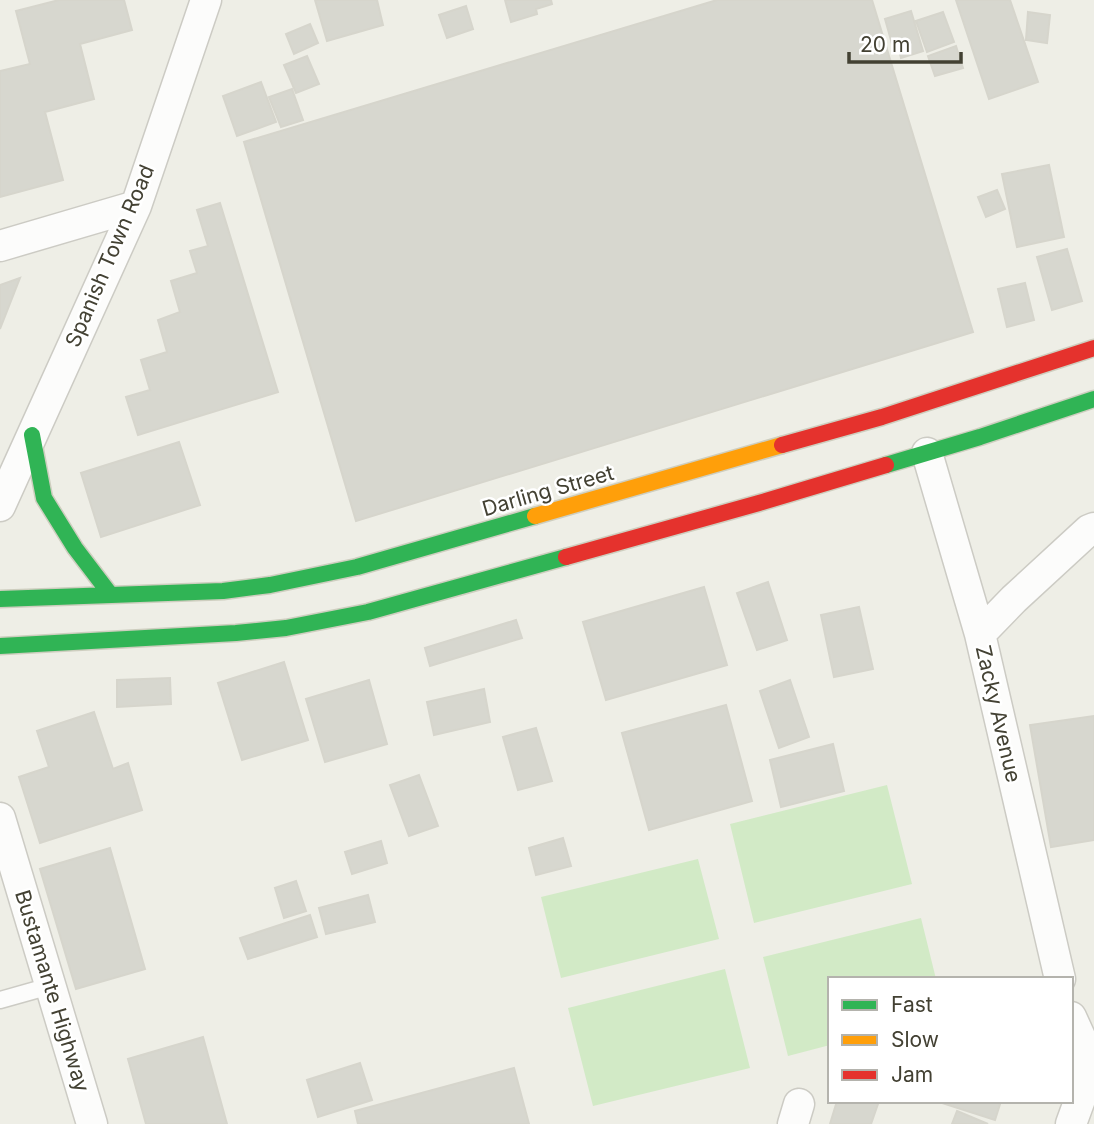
<svg xmlns="http://www.w3.org/2000/svg" width="1094" height="1124" viewBox="0 0 1094 1124" font-family="Inter,sans-serif">
<style>
.green{fill:#d2eac6}
.building{fill:#d7d7cf;stroke:#d6d5cc;stroke-width:2}
.lines{fill:none;stroke-linecap:round;stroke-linejoin:round}
.lane-casing{stroke:#cccbc4;stroke-width:19}
.street-casing{stroke:#cccbc4;stroke-width:33}
.fast-casing{stroke:#cecebf;stroke-width:19}
.slow-casing{stroke:#cecebf;stroke-width:19}
.jam-casing{stroke:#cecebf;stroke-width:19}
.lane{stroke:#fcfcfb;stroke-width:16}
.street{stroke:#fcfcfb;stroke-width:30}
.fast{stroke:#30b455;stroke-width:16}
.slow{stroke:#ff9f0a;stroke-width:16}
.jam{stroke:#e5322d;stroke-width:16}
.labels{text-anchor:middle;stroke-width:5;stroke-linejoin:round;paint-order:stroke}
.street-label{font-size:21px;fill:#434133;stroke:#fff}
</style>
<rect width="100%" height="100%" fill="#eeeee6"/>
<path class="green" d="M887,785L912,884L754,923L730,824Z
M698,859L719,939L561,978L541,897Z
M921,918L936,979H830V1045L788,1056L763,957Z
M725,969L750,1068L593,1106L568,1008Z"/>
<path class="building" d="M59,0H124L132,30L80,44L94,99L45,112L63,180L0,197V71L30,64L16,11Z
M315,0H377L383,25L327,41Z
M505,0H551L552,4L536,9L537,14L511,22Z
M717,0H872L973,332L356,521L244,142Z
M956,0H1010L1038,82L989,99Z
M466,6L473,29L447,38L439,15Z
M911,11L923,51L901,58L897,42L892,44L885,19Z
M943,12L954,42L927,52L916,21Z
M1028,12L1050,15L1047,43L1026,40Z
M310,24L318,43L294,54L286,34Z
M956,46L963,68L935,76L928,56Z
M307,56L319,84L296,93L284,65Z
M261,82L276,122L237,136L223,96Z
M292,89L303,120L281,127L269,97Z
M1049,165L1064,237L1017,247L1002,174Z
M997,190L1005,209L986,217L978,197Z
M220,203L278,392L138,435L126,397L150,390L141,360L167,352L158,320L180,312L171,281L197,273L190,251L208,246L197,210Z
M1067,249L1082,301L1052,310L1037,257Z
M20,278L0,329V285Z
M1025,283L1034,320L1007,327L998,289Z
M179,442L200,505L101,537L81,473Z
M768,582L787,640L757,650L737,593Z
M704,587L727,665L606,700L583,622Z
M859,607L873,669L834,677L821,615Z
M516,620L522,638L430,666L425,648Z
M284,662L308,740L242,760L218,683Z
M170,678L171,704L117,707V680Z
M369,680L387,744L325,762L306,699Z
M790,680L809,737L779,748L760,691Z
M484,689L490,722L434,735L427,702Z
M726,705L752,801L649,830L622,733Z
M94,712L113,769L128,763L142,810L40,843L19,777L49,767L37,731Z
M1094,716V840L1051,847L1030,725Z
M536,728L552,781L518,790L503,737Z
M833,744L844,791L781,807L770,760Z
M419,775L438,826L409,836L390,785Z
M563,838L571,866L536,875L529,848Z
M381,841L387,863L352,874L345,852Z
M110,848L145,969L76,989L40,869Z
M296,881L306,911L284,918L275,888Z
M368,895L375,922L326,934L319,908Z
M310,915L317,937L248,959L240,938Z
M203,1037L227,1124H146L128,1059Z
M360,1063L372,1100L318,1117L307,1080Z
M514,1068L529,1124H358L355,1111Z
M837,1101H879L871,1124H830Z
M936,1101H1001L995,1120Z
M957,1111L988,1124H952Z"/>
<g class="lines">
<g class="lane-casing">
<path id="lane" d="M0,1000L50,986"/>
</g>
<g class="street-casing">
<path id="street" d="M0,246L136,206
M927,453L980,634L1060,979
M0,506L136,206L206,0
M980,634L1014,599L1089,530L1094,528
M0,818L92,1124
M793,1124L799,1104
M1071,1124L1087,1080L1086,1050L1071,1017"/>
</g>
<g class="fast-casing">
<path id="fast" d="M32,435L44,498L75,548L110,594
M886,465L980,437L1094,399
M0,599L223,591L270,585L357,567L535,516
M0,646L236,633L286,628L368,612L566,557"/>
</g>
<g class="slow-casing">
<path id="slow" d="M535,516L782,445"/>
</g>
<g class="jam-casing">
<path id="jam" d="M782,445L882,417L1094,348
M566,557L759,503L886,465"/>
</g>
<use href="#lane" class="lane"/>
<use href="#street" class="street"/>
<use href="#fast" class="fast"/>
<use href="#slow" class="slow"/>
<use href="#jam" class="jam"/>
</g>
<g class="labels">
<g class="street-label">
<text transform="translate(110 256) rotate(-67)" y="7">Spanish Town Road</text>
<text transform="translate(548 491) rotate(-16)" y="7">Darling Street</text>
<text transform="translate(998 714) rotate(77)" y="7">Zacky Avenue</text>
<text transform="translate(52 991) rotate(73)" y="7">Bustamante Highway</text>
</g>
</g>
<rect x="828" y="977" width="245" height="126" fill="#ffffff" stroke="#b4b3ad" stroke-width="2"/>
<rect x="842" y="1000" width="35" height="10" fill="#30b455" stroke="#b4b3ad" stroke-width="2"/>
<text x="891" y="1012" font-size="21" fill="#434133">Fast</text>
<rect x="842" y="1035" width="35" height="10" fill="#ff9f0a" stroke="#b4b3ad" stroke-width="2"/>
<text x="891" y="1047" font-size="21" fill="#434133">Slow</text>
<rect x="842" y="1070" width="35" height="10" fill="#e5322d" stroke="#b4b3ad" stroke-width="2"/>
<text x="891" y="1082" font-size="21" fill="#434133">Jam</text>
<path d="M849 52v10h112v-10" fill="none" stroke="#434133" stroke-width="3.5"/>
<text x="860" y="52" font-size="21" fill="#434133" stroke="#ffffff" stroke-width="5" paint-order="stroke">20 m</text>
</svg>
